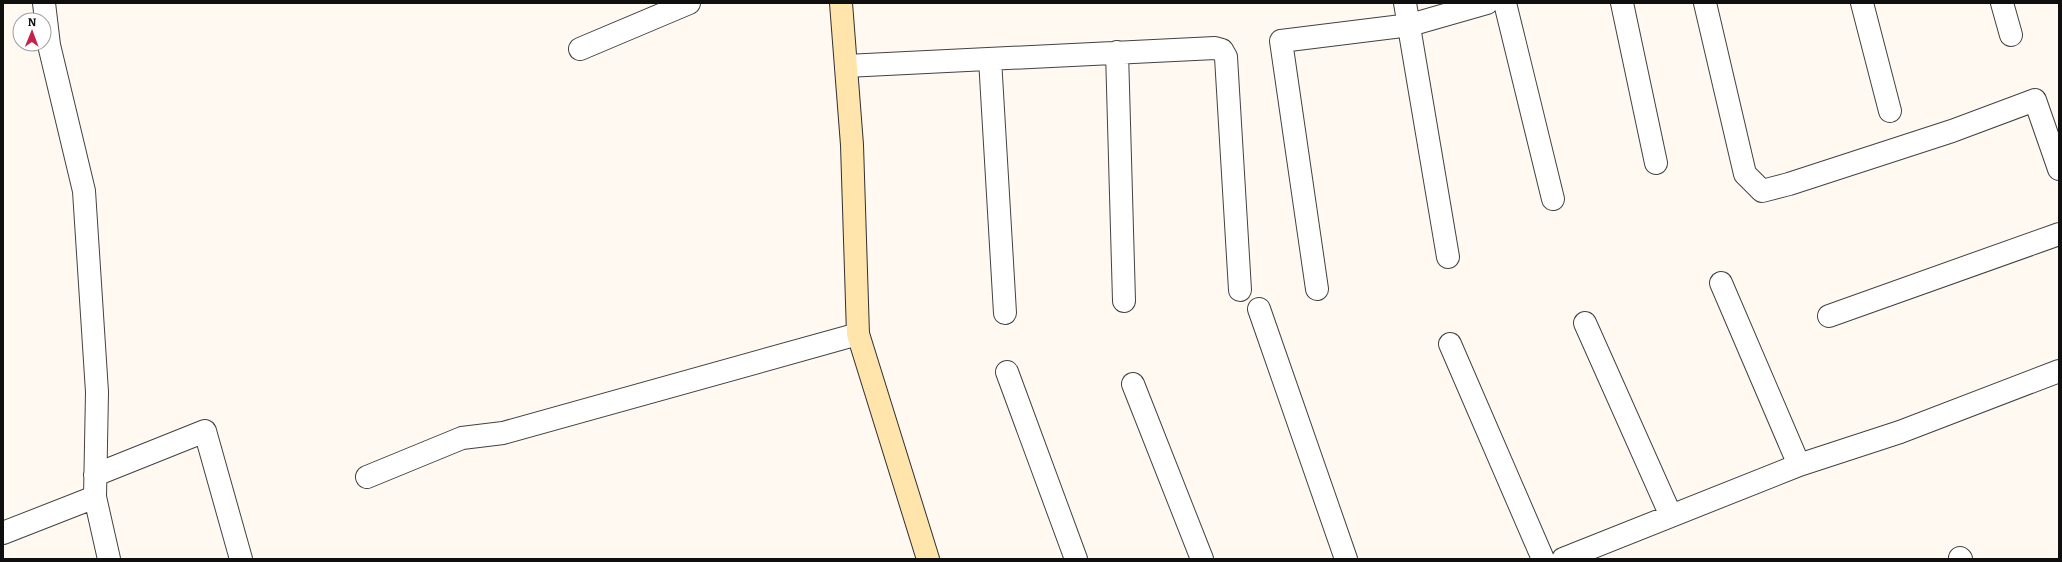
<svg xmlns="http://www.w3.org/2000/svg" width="2062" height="562" viewBox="0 0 2062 562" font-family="Bitter,serif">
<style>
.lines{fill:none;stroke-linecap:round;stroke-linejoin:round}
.street-casing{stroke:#424242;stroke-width:24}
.secondary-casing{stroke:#313131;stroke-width:24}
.street{stroke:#fff;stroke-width:22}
.secondary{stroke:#ffe4ac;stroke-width:22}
</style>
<rect width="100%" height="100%" fill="#fff9f1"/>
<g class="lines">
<g class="street-casing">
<path id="street" d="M1405,3L1448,257
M1505,3L1553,199
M1622,3L1656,163
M1705,3L1745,174L1762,191L1789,184L1952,131L2035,100L2059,169
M1862,3L1890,111
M2002,3L2011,35
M580,49L689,3
M1117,52L1124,301
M990,59L1005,313
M846,66L1215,48L1222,50L1226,57L1240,290
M1721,283L1799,465
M1317,289L1281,41L1410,25L1487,3
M1259,309L1346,559
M1829,316L2059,234
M1585,323L1671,516
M1450,344L1543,559
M1007,372L1076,559
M1133,384L1202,559
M95,475L205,431L241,559
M367,477L462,438L503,433L858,334
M95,497L109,559
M3,533L95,497L97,392L84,191L49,45L44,3
M1960,558L1961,559
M1563,559L1799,465L1900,432L2059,371"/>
</g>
<g class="secondary-casing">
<path id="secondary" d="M841,3L852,145L858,334L928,559"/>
</g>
<use href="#street" class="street"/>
<use href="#secondary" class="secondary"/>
</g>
<rect width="2062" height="562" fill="none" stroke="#0f0f0f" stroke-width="8"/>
<g transform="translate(32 32) rotate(1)"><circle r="19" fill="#ffffff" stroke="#9f9f9f"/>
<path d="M0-3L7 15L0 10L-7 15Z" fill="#c4224c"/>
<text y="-6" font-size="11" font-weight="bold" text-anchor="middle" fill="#0f0f0f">N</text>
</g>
</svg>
